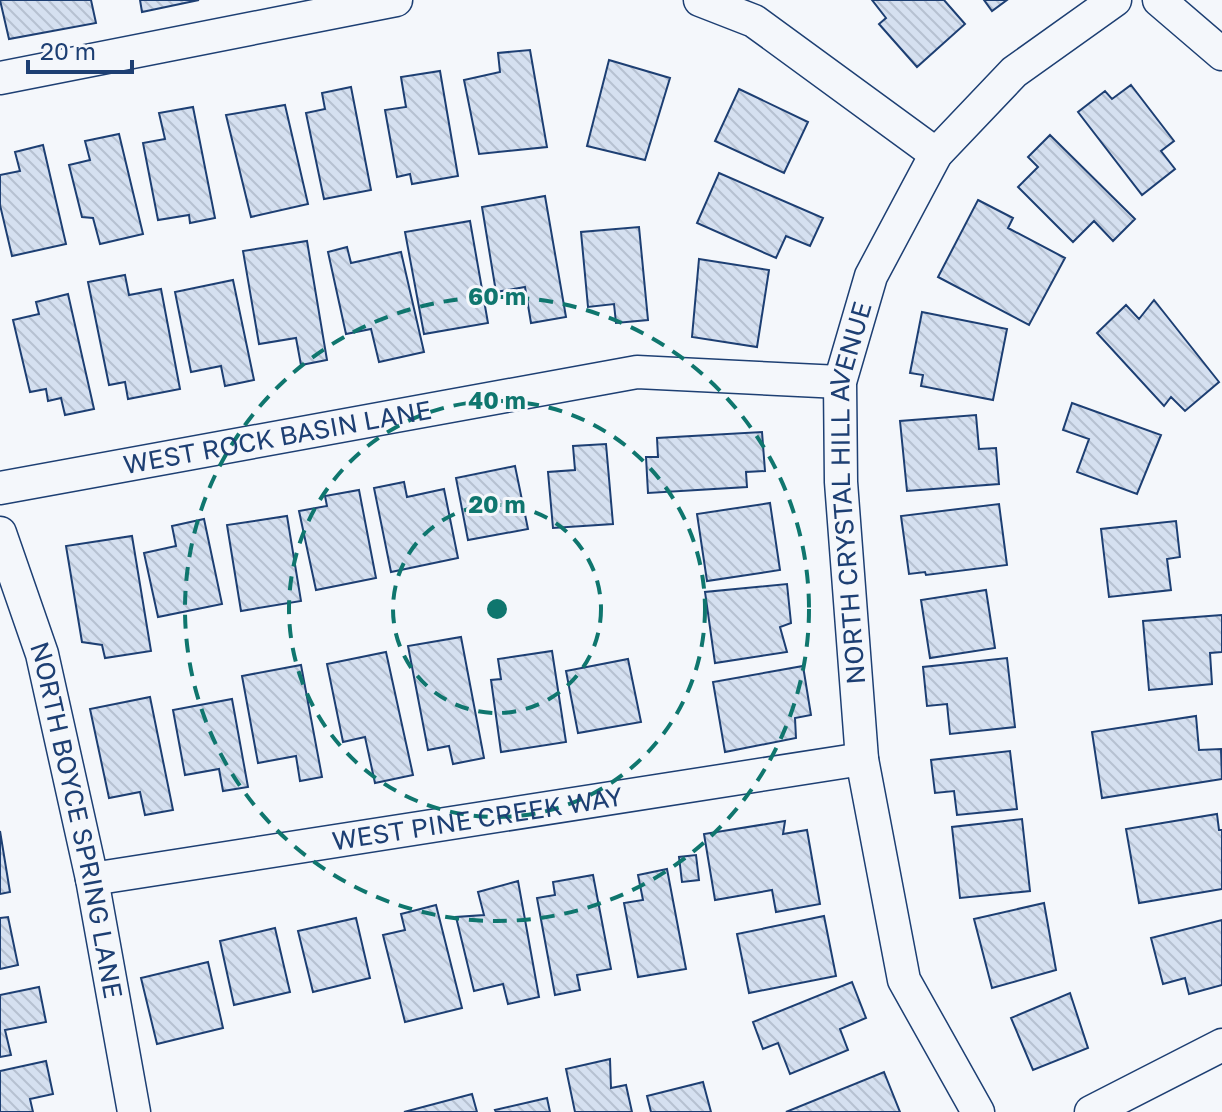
<svg xmlns="http://www.w3.org/2000/svg" width="1222" height="1112" viewBox="0 0 1222 1112" font-family="'Golos Text',sans-serif">
<style>
.building{fill:url(#building-back-hatch);stroke:#1d3f73;stroke-width:2}
.lines{fill:none;stroke-linecap:round;stroke-linejoin:round}
.street-casing{stroke:#1d3f73;stroke-width:35}
.street{stroke:#f4f7fb;stroke-width:32}
.ring{fill:none;stroke:#0f766e;stroke-width:4;stroke-dasharray:14 10}
.labels{text-anchor:middle;stroke-width:6;stroke-linejoin:round;paint-order:stroke}
.street-label{font-size:26px;fill:#1d3f73;stroke:#f4f7fb}
.centre{fill:#0f766e;stroke:#f4f7fb;stroke-width:4}
.ring-label{font-size:24px;text-anchor:middle;font-weight:bold;fill:#0f766e;stroke:#f4f7fb;stroke-width:6;stroke-linejoin:round;paint-order:stroke}
</style>
<defs>
<pattern id="building-back-hatch" width="6" height="6" patternUnits="userSpaceOnUse" patternTransform="scale(2)"><rect width="6" height="6" fill="#d5e0f0"/><path d="M-1 5l2 2M0 0l6 6M5-1l2 2" fill="none" stroke="#b6c1d1"/></pattern>
</defs>
<rect width="100%" height="100%" fill="#f4f7fb"/>
<path class="building" d="M0,0H91L96,23L9,39Z
M140,0H199L142,12Z
M872,0H944L965,24L917,67L879,24L886,18Z
M984,0H1007L992,11Z
M530,50L547,147L479,154L464,80L500,72L498,53Z
M609,60L670,78L645,160L587,146Z
M440,71L458,176L412,184L410,174L397,177L385,110L406,107L401,77Z
M1131,85L1174,141L1161,151L1175,169L1142,195L1078,112L1105,91L1112,99Z
M351,87L371,190L324,199L306,113L325,109L322,93Z
M739,89L808,122L784,173L715,141Z
M285,105L308,204L251,217L226,115Z
M193,107L215,218L190,223L189,215L158,220L143,143L165,139L159,113Z
M119,134L143,234L100,244L93,218L82,217L69,165L90,160L85,141Z
M1050,135L1135,219L1113,241L1094,221L1073,242L1018,187L1038,167L1028,157Z
M43,145L66,244L12,256L0,205V175L20,171L15,152Z
M719,173L823,218L810,246L786,236L776,258L697,223Z
M545,196L566,317L531,323L525,287L496,292L482,207Z
M978,200L1013,218L1008,228L1065,258L1029,325L938,277Z
M470,221L488,323L424,334L405,232Z
M639,227L648,320L616,323L614,304L588,307L581,232Z
M307,241L327,360L301,365L296,338L259,344L243,251Z
M347,247L351,263L401,252L424,352L379,362L371,329L346,334L328,252Z
M699,259L769,270L757,347L692,337Z
M125,275L129,295L161,289L180,389L128,399L125,382L109,385L88,282Z
M233,280L254,380L225,386L221,366L191,372L175,292Z
M68,294L94,409L65,415L61,398L48,401L46,389L30,392L13,320L39,314L36,302Z
M1154,300L1219,382L1185,411L1171,397L1164,406L1097,333L1126,305L1139,319Z
M922,312L1007,329L993,400L921,386L923,375L910,373Z
M1072,403L1161,435L1137,494L1077,472L1089,439L1063,430Z
M976,415L979,449L996,448L999,484L907,491L900,421Z
M762,432L765,471L746,472L747,487L648,493L646,457H658L657,438Z
M606,444L613,524L553,528L548,472L575,470L573,446Z
M515,466L528,529L468,540L456,478Z
M404,482L407,497L444,489L458,558L391,572L374,488Z
M359,490L376,578L316,590L299,511L327,506L325,496Z
M770,503L780,570L707,581L697,514Z
M999,504L1007,565L926,575L925,572L909,574L901,516Z
M287,516L301,601L241,611L227,525Z
M204,519L222,604L158,617L144,553L176,546L172,526Z
M1176,521L1180,557L1167,559L1171,590L1109,597L1101,529Z
M132,536L151,651L105,658L102,645L82,642L66,546Z
M787,584L791,623L780,627L787,652L715,663L705,592Z
M986,590L995,648L930,658L921,600Z
M1222,615V652L1210,653L1212,684L1149,690L1143,621Z
M461,637L484,758L453,764L449,746L428,750L408,646Z
M552,651L566,742L501,752L491,680L501,679L498,659Z
M386,652L413,775L375,783L365,737L343,742L327,664Z
M1007,658L1015,727L950,734L947,704L927,706L923,667Z
M628,659L641,722L578,733L566,671Z
M301,665L322,777L300,781L296,756L258,763L242,676Z
M803,666L811,715L795,718L796,738L725,752L713,682Z
M150,697L173,810L145,815L140,792L109,798L90,709Z
M232,699L248,787L223,791L219,769L185,775L173,710Z
M1196,716L1199,750L1221,749L1222,779L1102,798L1092,732Z
M1010,751L1017,809L957,815L954,791L935,793L931,760Z
M1217,814L1219,830H1222V889L1139,903L1126,829Z
M1022,819L1030,891L960,898L952,827Z
M785,821L783,834L807,830L820,904L776,912L772,890L715,900L704,834Z
M0,831L10,892L0,894Z
M696,855L699,880L682,882L679,857Z
M667,869L686,969L638,977L624,903L643,900L638,875Z
M593,875L611,969L577,975L580,990L555,995L537,898L555,895L553,882Z
M518,881L539,997L508,1004L503,984L474,991L456,917L484,915L478,892Z
M1044,903L1056,970L992,988L974,919Z
M436,905L462,1008L405,1022L383,935L405,930L401,914Z
M824,916L836,976L749,993L737,934Z
M8,917L18,965L0,969V918Z
M356,918L370,978L313,992L298,931Z
M1222,920V985L1189,994L1185,978L1163,984L1151,938Z
M275,928L290,992L234,1005L220,941Z
M208,962L223,1028L157,1044L141,978Z
M852,982L866,1018L840,1029L848,1050L790,1074L778,1043L763,1049L753,1022Z
M39,987L46,1022L5,1030L11,1055L0,1057V995Z
M1070,993L1088,1048L1033,1070L1011,1018Z
M610,1059L611,1088L626,1085L632,1112H575L566,1069Z
M46,1061L53,1094L30,1099L33,1112H0V1071Z
M884,1072L900,1112H786Z
M703,1082L711,1112H651L647,1096Z
M472,1094L477,1112H404Z
M547,1098L550,1112H496L495,1110Z"/>
<g class="lines">
<g class="street-casing">
<g id="street">
<path d="M700,0L754,21L936,154"/>
<path d="M1159,0L1222,54"/>
<path d="M0,78L396,0"/>
<path id="s1" d="M0,488L637,372L840,382"/>
<path id="s2" d="M0,533L42,654L92,879L134,1112"/>
<path id="s3" d="M92,879L862,759"/>
<path id="s4" d="M978,1112L904,980L862,759L841,482L840,382L871,276L936,154L1014,72L1115,0"/>
<path d="M1091,1112L1222,1045"/>
</g>
</g>
<use href="#street" class="street"/>
</g>
<g class="ring">
<circle cx="497" cy="609" r="104"/>
<circle cx="497" cy="609" r="208"/>
<circle cx="497" cy="609" r="312"/>
</g>
<g class="labels">
<g class="street-label">
<text dy="9" stroke="none"><textPath href="#s1" startOffset="282">WEST ROCK BASIN LANE</textPath></text>
<text dy="9" stroke="none"><textPath href="#s4" startOffset="644">NORTH CRYSTAL HILL AVENUE</textPath></text>
<text dy="9" stroke="none"><textPath href="#s3" startOffset="390">WEST PINE CREEK WAY</textPath></text>
<text dy="9" stroke="none"><textPath href="#s2" startOffset="298">NORTH BOYCE SPRING LANE</textPath></text>
</g>
</g>
<circle cx="497" cy="609" r="12" class="centre"/>
<g class="ring-label">
<text x="497" y="305">60 m</text>
<text x="497" y="409">40 m</text>
<text x="497" y="513">20 m</text>
</g>
<path d="M28 60v12h104v-12" fill="none" stroke="#1d3f73" stroke-width="4"/>
<text x="40" y="60" font-size="24" fill="#1d3f73" stroke="#f4f7fb" stroke-width="6" paint-order="stroke">20 m</text>
</svg>
